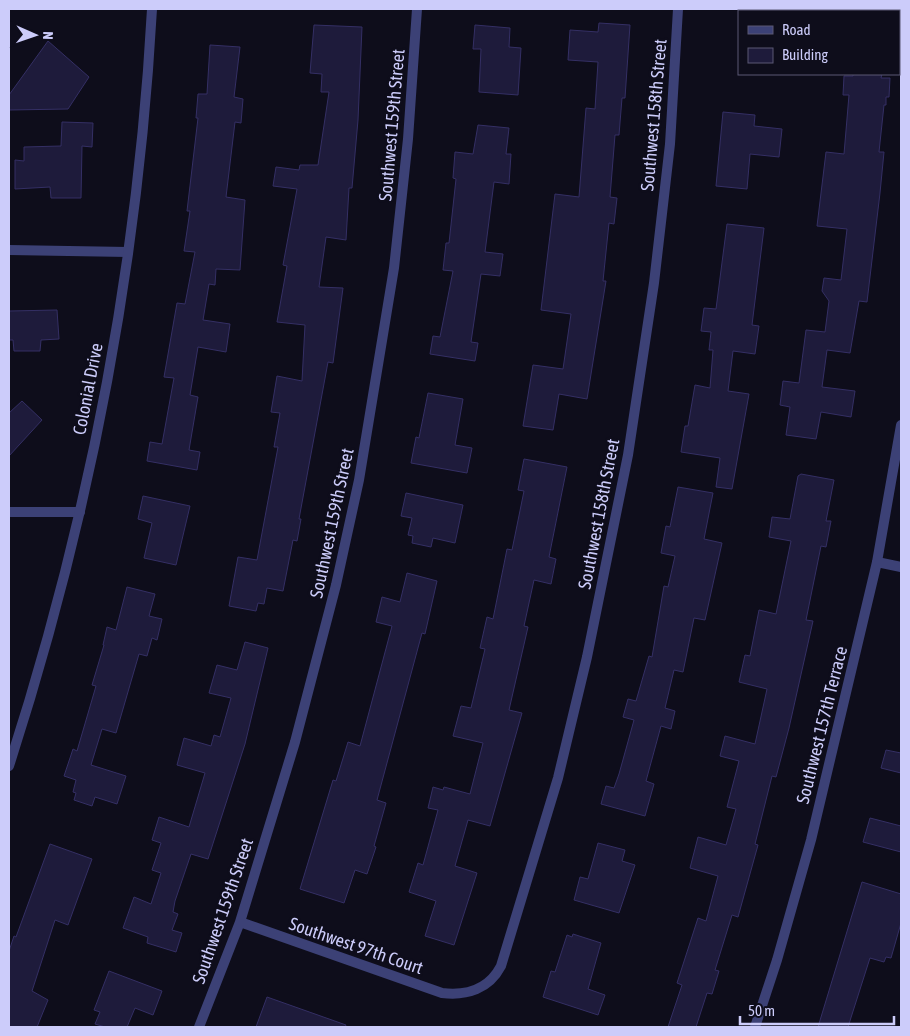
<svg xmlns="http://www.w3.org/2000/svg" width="910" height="1036" viewBox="0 0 910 1036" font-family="'Asap Condensed',sans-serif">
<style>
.building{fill:#1e1b3b;stroke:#342f64}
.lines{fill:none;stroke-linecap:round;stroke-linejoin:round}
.minor{stroke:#3c4176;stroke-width:10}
.tertiary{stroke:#3c4176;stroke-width:10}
.labels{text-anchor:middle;stroke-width:5;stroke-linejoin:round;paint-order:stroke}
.street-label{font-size:18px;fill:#ccccfa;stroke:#0e0d1b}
</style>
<rect width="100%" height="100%" fill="#0e0d1b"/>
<path class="building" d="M599,23L630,25L625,98H622L619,135H615L610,197L617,198L614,224L609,223L603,281H606L587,399L559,394L553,430L523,426L533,365L563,369L571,314L541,310L555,194L579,197L586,108L595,109L598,62L568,60L570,30L598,32Z
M314,25L362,27L358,120L352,188H349L346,240L326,237L319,287L343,288L333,363L328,362L299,519H301L297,541L293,540L283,591L267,588L264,604L258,603L256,611L229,606L238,557L257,560L278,447H274L280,413L271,412L277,376L302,381L305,325L277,322L287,266L283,265L297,189L273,186L276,167L299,170L300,165H318L329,92H321L322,74L310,73Z
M475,25L510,28L509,47L521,48L518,95L479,92L481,49H473Z
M48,41L89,77L68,109L9,110V95Z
M210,45L240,47L234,97L243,99L241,123L235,122L226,197L245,200L240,270L216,269L215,285L209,284L203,320L230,324L226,352L198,347L190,395L198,397L189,450L200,452L197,470L147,461L150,442L162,444L174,378L164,377L177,303L185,304L195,252L184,251L190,211H187L198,118H196L198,94H207Z
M853,74H882L881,78H890L889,97H886V105H884L879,152H884L880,193L867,302L859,301L850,353L827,350L822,387L855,391L851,417L821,412L816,439L786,435L790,407L780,405L783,381L799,383L806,330L825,332L829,301L822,291L824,278L841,280L847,229L817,226L826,152L844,154L849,95H843L844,76H853Z
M723,112L755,115L754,126L782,129L779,157L750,154L747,189L716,186Z
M62,122L93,123L92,147L82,146L81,198H51L50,187L15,189V160L24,161V147L61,146Z
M478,125L509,128L506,154H511L509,184L494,182L485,252L503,254L500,276L481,274L471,342L478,343L475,361L430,354L433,336L440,337L453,271L443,270L446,243H449L456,179L453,178L455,152L473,154Z
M727,224L764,228L752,325L759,326L755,354L733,351L728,391L749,394L732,489L716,487L720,458L681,452L685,426H688L695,385L710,388L713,350H709L711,332L701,331L704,308L716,309Z
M57,310L59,339L41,340L40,351H14L13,340H9V311Z
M428,393L463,399L455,445L472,448L467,473L411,463L416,437L419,438Z
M22,401L42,420L9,456V413Z
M524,459L567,467L549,557L556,559L551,584L534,580L524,626L528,627L509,710L522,713L490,826L468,820L455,866L477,873L454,945L425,936L436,901L409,892L418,863L423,865L438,810L428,808L433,787L443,790L444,787L470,794L483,743L453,736L461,706L471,708L485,649L480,648L487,617L493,619L507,549L512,550L524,491L518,490Z
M801,474L834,480L826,521H831L826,547L821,546L806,620L813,621L789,728L776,777L772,776L755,844L758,845L738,917L732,915L715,970L719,971L712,994L707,993L696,1027H668L682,985L677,983L698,918L706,921L718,876L690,868L698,837L726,845L736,809L727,807L739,761L720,756L725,736L755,744L767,689L739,682L745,655L750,656L759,610L776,614L791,541L769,537L772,517L790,519L798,476Z
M678,487L713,493L704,539L722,543L705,620L694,618L683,672L674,670L665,708L675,711L671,729L661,726L646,781L654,784L645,816L601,804L606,786L614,788L619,774L634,720L623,717L628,699L636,701L649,656L652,657L664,586L668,587L675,556L661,553L666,526L670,527Z
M406,493L463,505L455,543L433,538L431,547L412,543L413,536L408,535L412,518L401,516Z
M143,496L190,506L176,565L144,558L152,523L138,519Z
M407,573L437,581L425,634L422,633L377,800L386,803L374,846L376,847L367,874L355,870L344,903L300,889L333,780L336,781L348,742L360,746L392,626L376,622L382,597L400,602Z
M127,587L155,594L149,616L162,619L157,640L152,638L147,656L139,654L116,733L102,729L91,765L126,776L117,804L95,797L92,806L74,800L76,793L73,792L76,780L64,776L73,749L77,751L96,686L92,685L104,645H103L107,627L116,630Z
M245,642L268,648L245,744L208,859L191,854L175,901L173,912L178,914L172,930L182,933L176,952L147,943L148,937L123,928L134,897L151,904L161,873L152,870L161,843L152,840L159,817L189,827L205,773L177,765L184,738L211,746L214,735L220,737L231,698L209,693L217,665L237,670Z
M886,750L901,753V773L881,768Z
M870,818L901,826V852L863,842Z
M598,843L625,850L622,861L635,865L619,913L574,900L580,877L588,879Z
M50,844L92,859L68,925L55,920L32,991L48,1000L37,1027H9V951L14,936L16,937Z
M862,882L901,894V923L891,958L886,957L884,962L870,958L848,1027H818Z
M573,934L601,943L588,989L605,995L598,1015L543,997L551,971L555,972L567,935L572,937Z
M109,971L162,991L153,1015L135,1008L127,1027H105L95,1024L100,1012L94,1010Z
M267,997L346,1025L345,1027H256Z"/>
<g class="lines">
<path class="minor" d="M9,250L128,252
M9,512H80
M877,562L901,567
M240,922L442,993C467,996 489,989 501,966L558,778L587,657L628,455L654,283L670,144L678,9
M199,1027L240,922L295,742L336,585L359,480L394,268L408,139L417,9
M755,1027L777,960L811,840L877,562L901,425"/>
<path class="tertiary" d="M9,766C88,522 138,265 152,9"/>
</g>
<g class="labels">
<g class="street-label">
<text transform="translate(654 115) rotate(-85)" y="6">Southwest 158th Street</text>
<text transform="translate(392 125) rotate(-85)" y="6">Southwest 159th Street</text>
<text transform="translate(88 389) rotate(-79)" y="6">Colonial Drive</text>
<text transform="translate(599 514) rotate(-79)" y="6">Southwest 158th Street</text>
<text transform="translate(332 523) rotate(-78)" y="6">Southwest 159th Street</text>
<text transform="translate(822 725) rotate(-76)" y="6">Southwest 157th Terrace</text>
<text transform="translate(223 911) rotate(-71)" y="6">Southwest 159th Street</text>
<text transform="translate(356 946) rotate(19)" y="6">Southwest 97th Court</text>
</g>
</g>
<rect width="910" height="1036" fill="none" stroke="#ccccfa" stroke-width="20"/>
<rect x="738" y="10" width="162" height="65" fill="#0e0d1b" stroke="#5a5974"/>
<rect x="748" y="26" width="25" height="8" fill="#3c4176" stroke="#5a5974"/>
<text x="782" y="35" font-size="15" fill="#ccccfa">Road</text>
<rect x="748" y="48" width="25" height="15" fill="#1e1b3b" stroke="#5a5974"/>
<text x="782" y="60" font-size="15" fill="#ccccfa">Building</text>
<g transform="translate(35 35) rotate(92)" stroke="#0e0d1b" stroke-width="4" paint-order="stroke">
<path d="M0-4L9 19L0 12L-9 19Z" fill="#ccccfa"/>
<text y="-8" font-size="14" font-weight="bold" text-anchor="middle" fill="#ccccfa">N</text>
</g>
<path d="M740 1016v8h154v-8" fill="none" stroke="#ccccfa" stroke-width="2.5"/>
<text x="748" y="1016" font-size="15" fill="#ccccfa" stroke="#0e0d1b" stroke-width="4" paint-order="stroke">50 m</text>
</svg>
